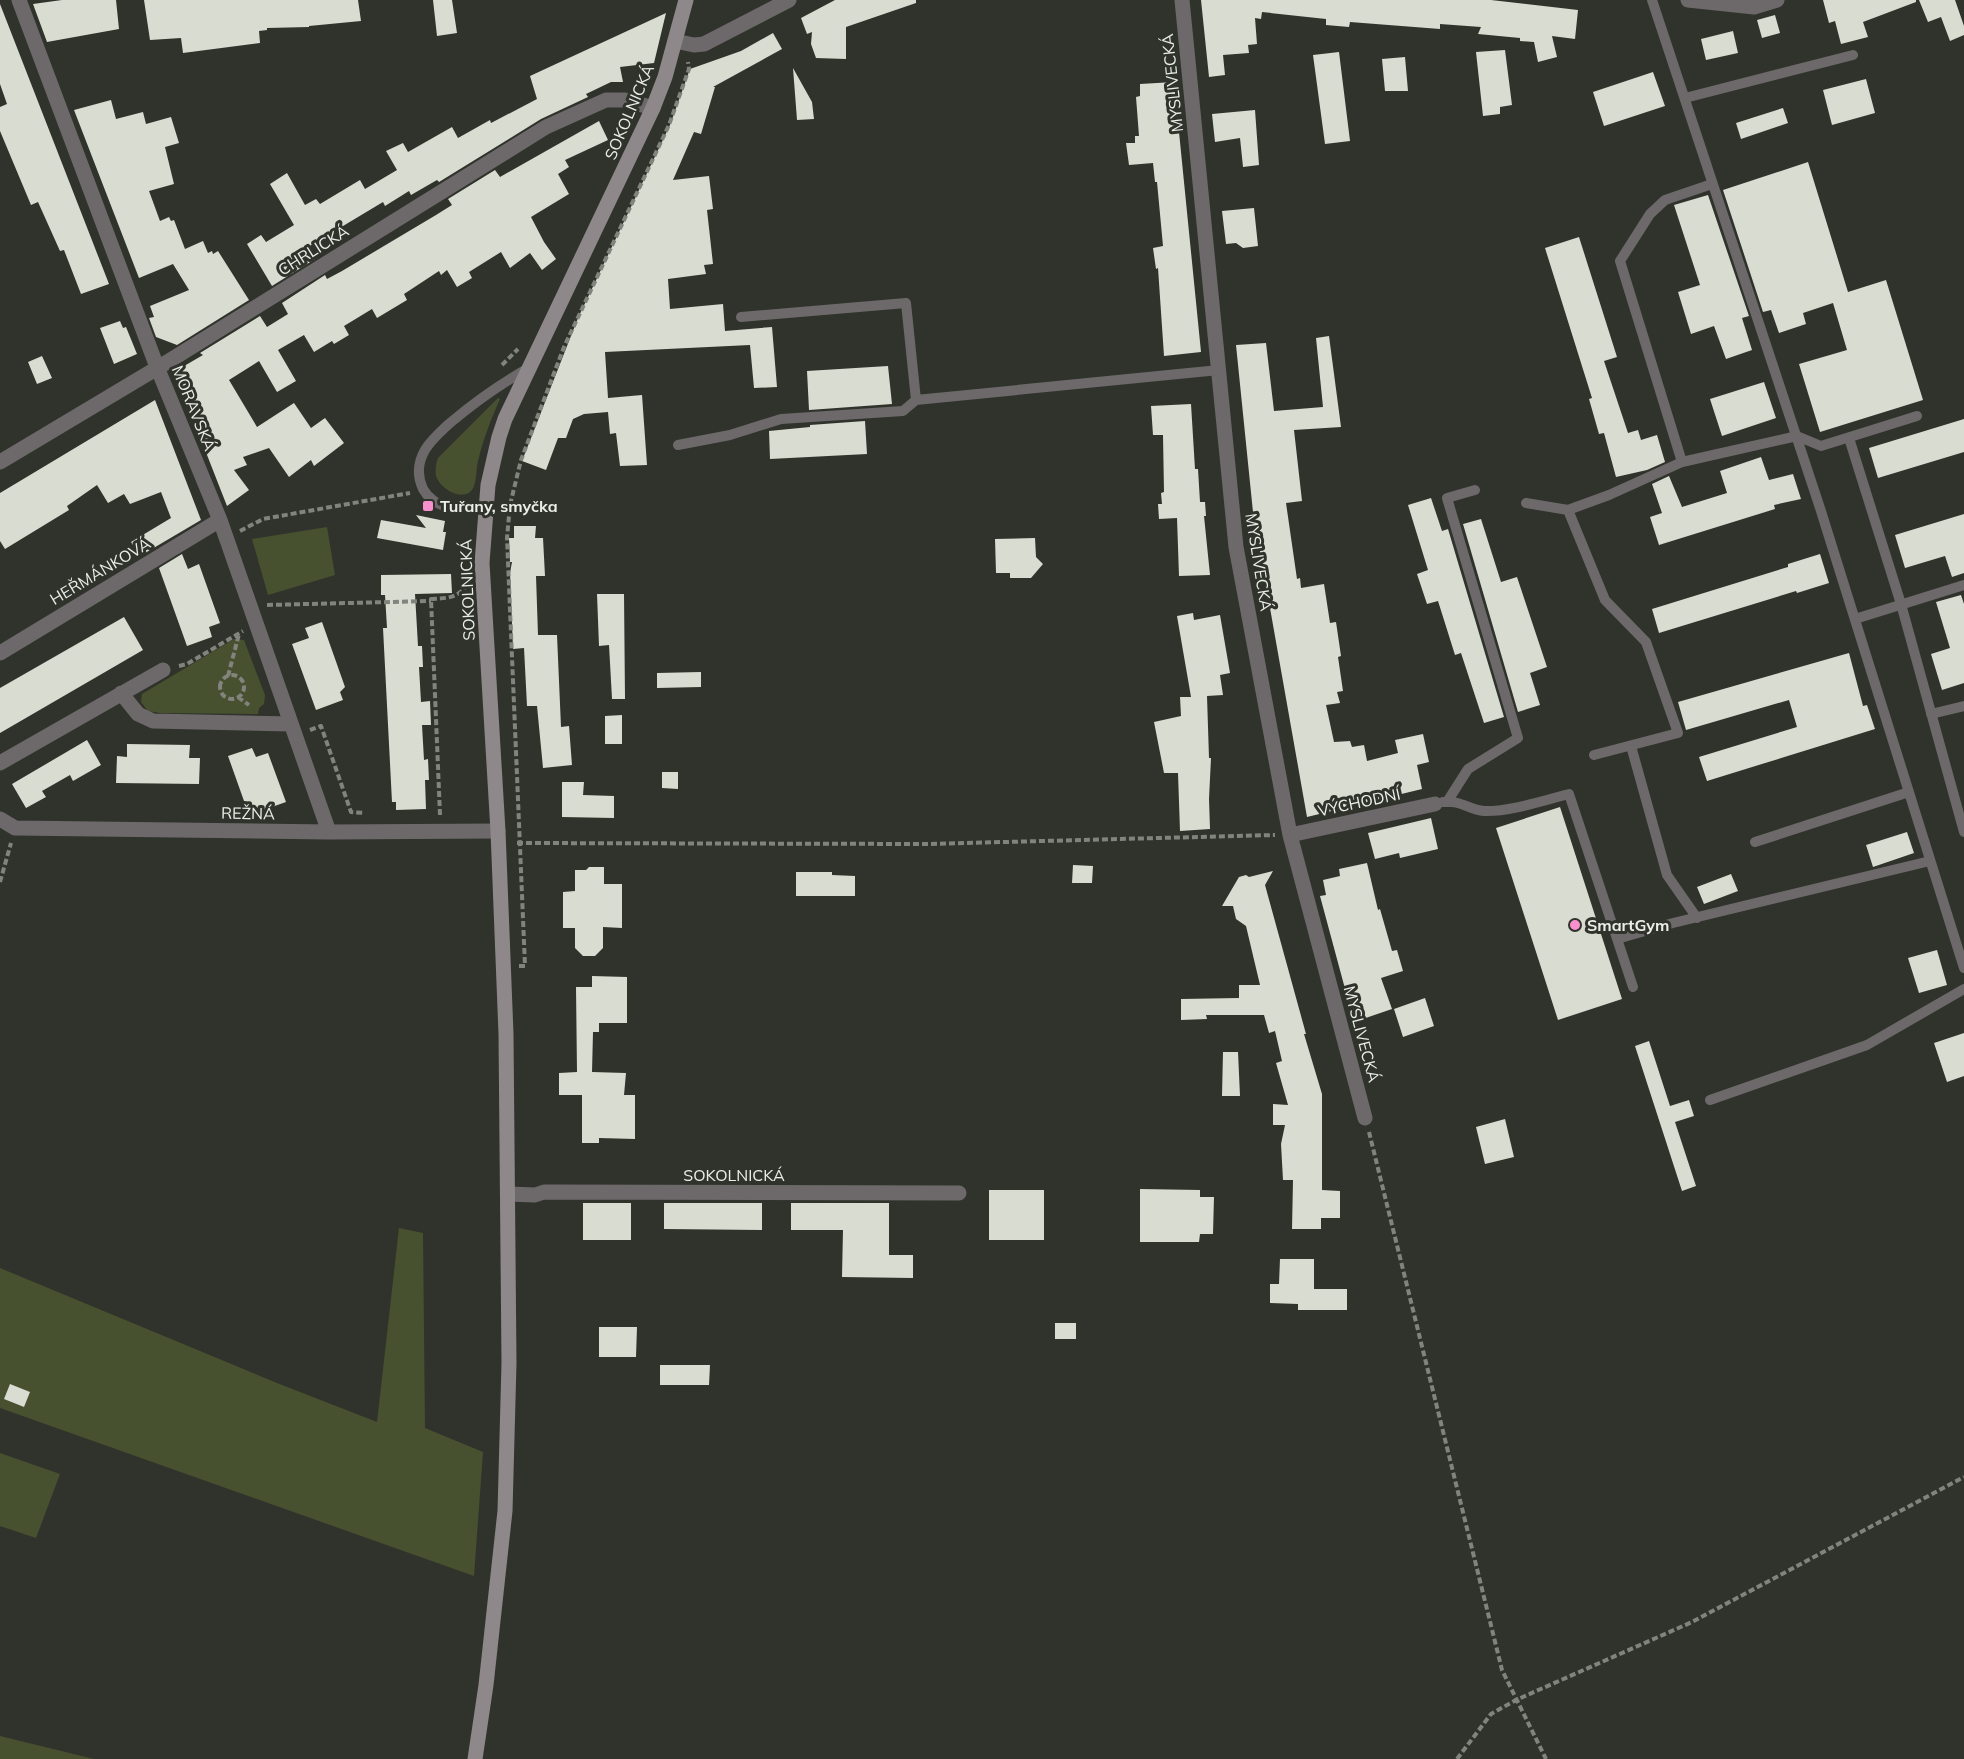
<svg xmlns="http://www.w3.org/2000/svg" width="1964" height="1759" viewBox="0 0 1964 1759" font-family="Mulish,sans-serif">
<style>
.green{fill:#47512f}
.building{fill:#d9dcd1}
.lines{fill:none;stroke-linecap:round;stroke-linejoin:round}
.path{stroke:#81837d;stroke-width:4;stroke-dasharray:6 3;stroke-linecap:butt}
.lane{stroke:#6d696b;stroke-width:10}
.street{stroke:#6d696b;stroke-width:15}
.secondary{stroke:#8f888b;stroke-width:15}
.poi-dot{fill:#f790cd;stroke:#30332b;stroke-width:2}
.labels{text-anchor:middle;stroke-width:6;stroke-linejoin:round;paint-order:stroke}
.street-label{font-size:16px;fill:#ebede8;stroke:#30332b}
.poi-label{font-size:16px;font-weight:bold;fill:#ebede8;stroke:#30332b;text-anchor:start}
</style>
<rect width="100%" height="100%" fill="#30332b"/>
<path class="green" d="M498,398L500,399C491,419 483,440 478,461C476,469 477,487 470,492C459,500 440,488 436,476C435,470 436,464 438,458Z
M327,527L335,575L268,595L252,539Z
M234,639L244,640L265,695L264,704L259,708L258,714L160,713L148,711L141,702L142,694Z
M399,1228L423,1233L425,1428L483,1452L474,1576L0,1408V1268L277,1383L377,1422Z
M0,1453L60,1474L36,1538L0,1526Z
M0,1736L94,1759H0Z"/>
<path class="building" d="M62,0H116L119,29L47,42L33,4Z
M144,0H358L361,21L309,26V27L267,28V30L259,31L260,43L183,53L181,38L150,40Z
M433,0H452L457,33L437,36Z
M835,0H916V3L846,27V59L816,58L811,44L812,32L807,34L801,18Z
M1201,0H1491L1578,10L1575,39L1552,36L1557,57L1538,62L1534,42L1520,41V38L1478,34L1481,27L1440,24V29L1350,22L1349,27L1326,25V19L1262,12L1261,19L1255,18L1257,44L1248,45L1249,53L1223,55L1225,75L1209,77Z
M1823,0H1916V2L1863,22L1868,37L1841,44L1835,21L1829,23Z
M1919,0H1955L1964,26V35L1950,41L1941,17L1928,22Z
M0,4L109,284L81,294L64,250L60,251L38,202L31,205L0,131V107L7,104L0,84Z
M666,13L654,63L620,67L623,82H611L586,94L588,97L541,119L439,182L437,180L411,195L409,191L385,206L383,202L308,247L315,259L272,286L247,244L261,235L266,242L294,225L270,184L287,173L305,205L316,199L320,204L360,180L365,189L397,170L386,151L403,143L408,152L452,127L458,138L490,120L491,123L537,99L530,76Z
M1775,15L1780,33L1762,38L1757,20Z
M1733,31L1738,53L1706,60L1701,39Z
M773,33L782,49L713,87H715L701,134L694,132L673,180L709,176L713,209L707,210L713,264L704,265L706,274L668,279L670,309L723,304L725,331L772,327L777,387L754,388L750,345L605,352L608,398L642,395L647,465L620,466L616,433L610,434L608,412L584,414L573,419L566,438H558L546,470L522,461L578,318L670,125L690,69L741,51Z
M1505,50L1512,105L1500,107V114L1483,116L1476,52Z
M1339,52L1350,141L1325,144L1313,55Z
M1405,57L1408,91H1385L1382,59Z
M793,68L812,102L814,119L797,120Z
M1653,72L1665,106L1604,126L1593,92Z
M1866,79L1875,113L1832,125L1823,90Z
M1174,82L1201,352L1164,356L1158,268L1156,269L1153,248L1163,246L1157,182H1155L1153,163L1129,165L1126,143H1135V136H1139L1136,97L1140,96V84Z
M111,100L116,119L143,112L146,124L171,117L179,143L165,147L174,184L149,191L160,221L169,217L171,221L174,220L185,249L203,241L208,253L212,251L213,254L218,251L249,300L177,345L156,337L149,318L154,317L150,306L189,290L173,264L139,278L74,110Z
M1783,108L1788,123L1741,139L1736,123Z
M1255,110L1259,165L1243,167L1240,138L1215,142L1212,114Z
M599,121L608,140L565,160L569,167L558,174L569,194L531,217L544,242L556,259L542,270L530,253L510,268L501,252L469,272L472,278L457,287L447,270L441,275L439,271L404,294L407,300L377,318L372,309L344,326L349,335L334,344L332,341L314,352L304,335L278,350L296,381L277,392L259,361L229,380L257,427L294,403L311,428L325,418L344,443L314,466L311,460L289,477L269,448L243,457L247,465L234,470L249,490L227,506L180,386L176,375L179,369L203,355L200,353L260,316L267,327L288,314L282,303L325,275L327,279L342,271L436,215L452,205L448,199L495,170L500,177Z
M1808,162L1848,292L1886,280L1923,400L1820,432L1799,364L1847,350L1833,303L1803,313L1806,324L1779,333L1771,310L1763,312L1723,190Z
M1708,195L1749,316L1742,318L1752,350L1726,359L1714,326L1691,334L1678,292L1700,285L1674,205Z
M1254,208L1258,246L1243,248L1236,243L1226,244L1222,211Z
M1579,237L1617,357L1604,361L1628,433L1638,430L1641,440L1657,435L1665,462L1647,470L1616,477L1604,433L1599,434L1589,399L1592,398L1545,248Z
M120,321L123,328L126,327L137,354L114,364L100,328Z
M1329,336L1341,427L1294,430L1302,501L1286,503L1297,579L1300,578L1301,588L1324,584L1330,623L1336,622L1341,656L1338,657L1343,691L1337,692L1340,703L1326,705L1334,742L1350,741L1352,747L1364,745L1367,761L1398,753L1395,740L1423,734L1429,762L1417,765L1422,789L1307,817L1253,512L1236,345L1266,343L1274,411L1323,407L1316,338Z
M42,356L52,378L37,384L28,362Z
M888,366L892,404L809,410L807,371Z
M1764,382L1776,418L1722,436L1710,399Z
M155,400L201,520L140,556L131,542L171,518L161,492L130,504L124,494L108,503L97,485L67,506L69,510L5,549L0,541V493Z
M1191,404L1195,469H1198L1200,502H1205L1206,516H1204L1210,575L1179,576L1177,518L1159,519L1158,504H1162L1161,493L1164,492L1163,435H1153L1151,406Z
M1964,419V452L1878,478L1869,448Z
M865,421L867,454L770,459L769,431L810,427V425Z
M1761,457L1769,480L1793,474L1801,499L1774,505L1775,509L1659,545L1650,517L1662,513L1652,484L1669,476L1682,507L1727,493L1720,471Z
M1431,498L1442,531L1448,529L1504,717L1484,723L1461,653L1455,655L1438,601L1427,604L1417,574L1428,570L1408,505Z
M1964,514V573L1952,577L1945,556L1905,568L1895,535Z
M416,515L445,521L443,532H446L443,550L377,538L381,520L426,528Z
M1481,519L1501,582L1517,577L1547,667L1530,673L1540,705L1518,712L1463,524Z
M514,526H536L535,538H543L545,576H536L538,635H557L561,727L569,726L572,765L543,768L537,706H527L524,648L513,649L510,573L512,562H510L509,538H514Z
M1035,538L1036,557L1043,564L1031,578H1010V573H996L995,539Z
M182,554L188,569L199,564L220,623L209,627L212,637L187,646L159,568Z
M1820,554L1829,583L1797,593L1796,591L1659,633L1652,609L1788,567V564Z
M451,574L452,593L415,594L418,646H422L423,667H419L421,702L430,701L431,725H422L424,760L428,759L429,780H425L426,809L396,810V802H392L383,628H387L385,595H381V575Z
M597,594H624L625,699H612L609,645L599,646Z
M1961,595L1964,604V683L1942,690L1931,654L1950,648L1936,602Z
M1193,613L1194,620L1220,615L1230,673L1220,675L1223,695L1207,696L1209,758H1211L1209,799L1210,829L1180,831L1178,773H1164L1154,722L1181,716L1180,697H1191L1177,616Z
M124,617L143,650L0,733V688Z
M322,622L345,687L340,692L343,700L316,710L292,644L309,638L305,628Z
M1849,653L1863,706L1867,705L1875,729L1707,781L1699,757L1797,727L1789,700L1686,730L1678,702Z
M701,672V687L657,688V673Z
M622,715V744H605V716Z
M87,740L101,765L73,781L70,775L42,791L46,797L26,808L12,784Z
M127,744L190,745L189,758H200L199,784L116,783L117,756L127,757Z
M252,748L256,757L268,753L286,802L249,815L228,756Z
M662,772H678V789L662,788Z
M562,782H584L583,795L614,796V818L562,817Z
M1560,807L1622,999L1558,1020L1496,828Z
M1431,818L1438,849L1400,858L1399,853L1375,859L1368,833Z
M1907,832L1914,853L1873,867L1866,845Z
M1367,863L1378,910L1380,909L1392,951L1397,950L1403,971L1381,978L1392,1009L1354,1022L1320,896L1326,895L1323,880L1340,876L1339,869Z
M1073,865L1093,866L1092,883H1072Z
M589,867H604V884H622V928L603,927V948L595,956H583L575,948V928H563V892L575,891V870H586Z
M1273,871L1265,885L1306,1034H1304L1322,1094V1190L1340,1191V1218H1321V1229H1292L1293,1180H1283L1281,1144L1285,1125H1273V1104L1288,1105L1276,1063L1282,1061L1275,1031L1269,1033L1264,1015H1206L1207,1019L1181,1020V999L1239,998V985H1260L1246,926L1236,919L1233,906H1222L1239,877L1246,875L1249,877Z
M796,872H832V875L855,876V896H796Z
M1731,874L1738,891L1704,904L1697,887Z
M1937,950L1947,985L1919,993L1908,958Z
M592,976L627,977V1023H599V1032H593L592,1072L626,1073L624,1095H635V1139L599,1138V1143H582V1095H559V1073L577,1072L576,987H592Z
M1425,998L1434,1026L1403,1037L1394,1009Z
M1964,1033V1076L1947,1082L1934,1043Z
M1649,1041L1670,1106L1689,1100L1694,1116L1675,1122L1696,1186L1682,1191L1635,1046Z
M1223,1052H1238L1240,1096H1222Z
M1505,1119L1514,1157L1485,1164L1476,1127Z
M1140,1189L1200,1190V1197H1214L1213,1234H1200L1199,1242H1140Z
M989,1190H1044V1240H989Z
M583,1203H631V1240H583Z
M664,1203H762V1230L664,1229Z
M791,1203H889V1255H913V1278L842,1277L843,1230H791Z
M1280,1259H1314V1289H1347V1310H1298V1304L1270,1303V1284H1279Z
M1055,1323H1076V1339H1055Z
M599,1327H637L636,1357H599Z
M660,1365H710L709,1385H660Z
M10,1384L30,1392L24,1407L4,1399Z"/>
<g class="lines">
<path class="path" d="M502,365L518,349
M240,531L263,519L410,493
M267,605L431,601
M179,666L187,664L243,631
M220 687a12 12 0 1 1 24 0a12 12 0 1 1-24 0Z
M228,676L239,634
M238,697L249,705
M310,730L321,726L351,812L364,813
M440,815L431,599C445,598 457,599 466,586
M517,843L927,844L1275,835
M0,882L11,843
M519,966H525L507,538L510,505L521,460L564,347L669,125L689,69L688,62
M1369,1132L1502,1670L1546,1759
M1457,1759L1491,1714L1516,1700L1692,1622L1964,1477"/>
<path class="lane" d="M1652,0L1820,508L1964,968
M1685,98L1853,55
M741,317L906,303L916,400
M1849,438L1901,604L1964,832
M678,445L730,435L781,419L903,411L916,400L1219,370
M1682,462L1797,436L1821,446L1917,416
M1526,503L1568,510L1609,495L1682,462L1620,261L1650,214L1665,200L1712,184
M485,507C463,509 436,512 423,489C417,476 418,462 425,450C431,440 441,431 450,423C475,402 500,384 529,368
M1568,510L1605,600L1646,642L1678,733L1594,755
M1855,619L1964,585
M1931,714L1964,706
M1631,746L1667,875L1697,918
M1443,802C1461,800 1469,810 1484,811C1509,812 1545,800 1569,794L1633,987
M1447,802L1468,769L1518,738L1447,498L1475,490
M1755,842L1909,792
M1617,939L1673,923L1930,861
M1710,1100L1867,1045L1964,989"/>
<path class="street" d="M19,0L157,367L220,520L329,832
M1182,0L1236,547L1290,835L1365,1118
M1688,0L1754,7L1777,0
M675,41L694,45L704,44L789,0
M0,462L169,361L546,127L606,100H625L653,108
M0,653L220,520
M121,693L138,714L153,721L291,724
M0,763L163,670
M0,819L15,828L329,832L498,831
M1290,835L1435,804
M508,1194L535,1195L544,1192L959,1193"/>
<path class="secondary" d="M475,1759L486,1685L505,1511L509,1363L506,1034L498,831L482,563L488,485L499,437L505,419L653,108L665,77L686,0"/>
</g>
<g class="poi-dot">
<rect x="422" y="500" width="12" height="12" rx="3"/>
<circle cx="1575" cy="925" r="6"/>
</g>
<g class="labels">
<g class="street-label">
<text transform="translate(1172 83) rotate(-96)" y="6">MYSLIVECKÁ</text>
<text transform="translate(629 112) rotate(-67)" y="6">SOKOLNICKÁ</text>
<text transform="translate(313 250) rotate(-32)" y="6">CHRLICKÁ</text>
<text transform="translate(194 408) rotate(68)" y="6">MORAVSKÁ</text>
<text transform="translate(1259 562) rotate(81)" y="6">MYSLIVECKÁ</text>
<text transform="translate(100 571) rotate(-31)" y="6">HEŘMÁNKOVÁ</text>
<text transform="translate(467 590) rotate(-92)" y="6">SOKOLNICKÁ</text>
<text transform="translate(1359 802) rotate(-12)" y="6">VÝCHODNÍ</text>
<text transform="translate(248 813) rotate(1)" y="6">REŽNÁ</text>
<text transform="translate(1362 1034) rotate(75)" y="6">MYSLIVECKÁ</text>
<text x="734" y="1181">SOKOLNICKÁ</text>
</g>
<g class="poi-label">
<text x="440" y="512">Tuřany, smyčka</text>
<text x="1587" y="931">SmartGym</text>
</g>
</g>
</svg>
